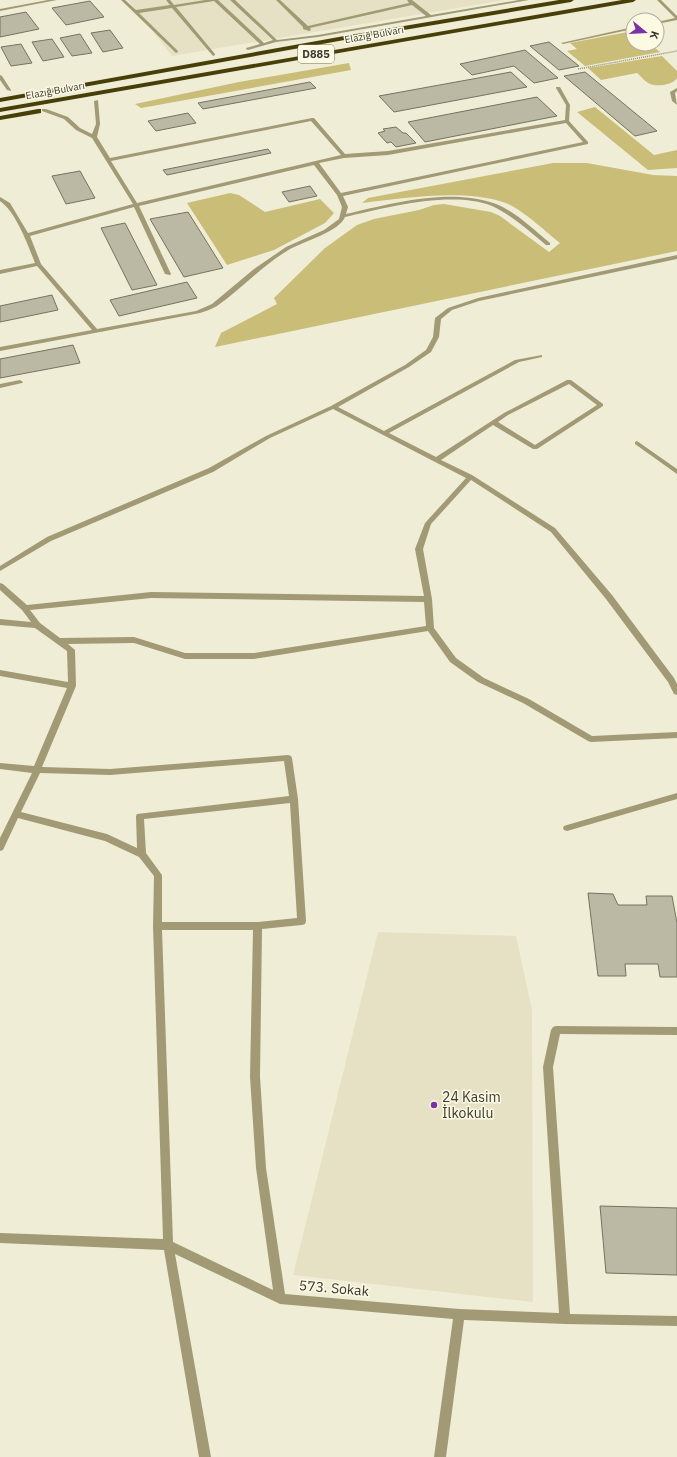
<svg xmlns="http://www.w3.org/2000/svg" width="677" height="1457" viewBox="0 0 677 1457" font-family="'IBM Plex Sans',sans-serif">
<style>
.built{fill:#e6e1c4}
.green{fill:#c9bd77}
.building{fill:#bbb8a3;stroke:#75725f}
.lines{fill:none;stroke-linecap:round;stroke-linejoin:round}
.path{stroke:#908e7f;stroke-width:1.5;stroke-dasharray:1 1;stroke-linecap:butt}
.lane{fill:#a19a75;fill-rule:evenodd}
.street{fill:#a19a75;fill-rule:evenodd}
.highway{fill:#483f08;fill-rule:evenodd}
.poi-dot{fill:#7a32a5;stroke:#fdfae4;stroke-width:1.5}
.labels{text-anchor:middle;stroke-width:3;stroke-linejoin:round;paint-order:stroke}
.far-street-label{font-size:10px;fill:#39372f;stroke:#fdfae4}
.shield{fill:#fdfae4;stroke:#747265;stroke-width:1}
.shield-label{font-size:11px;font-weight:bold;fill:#39372f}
.near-poi-label{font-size:14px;fill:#39372f;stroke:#fdfae4;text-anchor:start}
.near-street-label{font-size:14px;fill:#39372f;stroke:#fdfae4}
</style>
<rect width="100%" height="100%" fill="#f0edd7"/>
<path class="built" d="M128,0H505L172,56Z
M378,932L516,936L532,1010L533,1302L293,1275Z"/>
<path class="green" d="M633,31V44H650L660,52L585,66L567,51L577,49L570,43Z
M662,56L677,71V78C673,85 657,87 650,84C645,82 641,76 637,73L601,80L588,68Z
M349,63L351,70L141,108L135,104L239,82Z
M595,107L654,155L677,150V168L648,170L577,112Z
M553,163H587L653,175L677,176V251L215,347L221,333L277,304L274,298L325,248L357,225L374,219L419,210L434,205L444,204L491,212L500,216L549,252L560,243C546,232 520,207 503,202C462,189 404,198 362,203L368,198Z
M230,193L239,195L265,212L320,199L334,213L325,223L274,250L227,265L187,203Z"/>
<path class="building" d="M90,1L104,17L66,25L52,8Z
M26,12L39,29L0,37V17Z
M110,30L123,48L103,52L91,33Z
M80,34L92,53L72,56L60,38Z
M52,39L64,57L43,61L32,42Z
M549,42L579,66L559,70L530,46Z
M21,44L32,63L11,66L1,47Z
M525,50L558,78L534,83L514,66L472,75L460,64Z
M511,72L527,87L394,112L379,96Z
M585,72L657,131L635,136L564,76Z
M310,82L316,88L203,109L198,103Z
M537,97L557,116L425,142L408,122Z
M188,113L196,123L156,131L148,121Z
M396,127L403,133H406L416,143L396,147L391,142L387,143L378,133L385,131L383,129Z
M268,149L271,153L167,175L163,170Z
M80,171L95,198L66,204L52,176Z
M310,186L317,196L289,202L282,192Z
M188,212L223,268L184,277L150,219Z
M125,223L157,285L132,290L101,228Z
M187,282L197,298L119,316L110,300Z
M52,295L58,310L0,322V306Z
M73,345L80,363L0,378V359Z
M588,893L613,894L618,905H647L646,896H672L677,923V977H660L658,964H625L626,976H598Z
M600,1206L677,1208V1275L606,1273Z"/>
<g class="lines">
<path class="path" d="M578,69L677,51"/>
<path class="lane" d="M48,0H57L0,11V9Z
M657,0H661L677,16V20L657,24V22L675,18Z
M633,27V29L563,44L561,43Z
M0,75L2,76L11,90V91L7,90L0,80Z
M556,87H560L570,105L569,121L588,142V144L343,196L348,207L346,214C390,204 451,187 496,204C516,212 533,229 550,243V245H546C529,231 512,215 492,206C451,190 386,208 345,217C340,231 303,242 290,249C263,265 242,288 217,306C212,309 206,311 200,313L0,351V347L92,330L37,266L0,274V270L35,263C28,245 16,212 0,201V197L10,203L28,233L133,204L92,138L76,130L64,119L42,111V109H46L68,117L80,128L92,134L96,124L94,101L98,100L100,124L97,137L110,158L312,118H314L345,154L388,151L565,120L566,105L556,88ZM311,121L341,155L137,203L111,161ZM566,123L583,142L341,193L319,163L344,158L388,155ZM314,165L337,195L342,207L339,219L324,230L286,247L254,269L212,304L196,311L97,329L41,264L30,236L134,207L165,274L170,275L171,274L139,206Z
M677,88V91L675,93L677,105L672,101L670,92Z
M20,380L23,382L22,383L0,388V384Z
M677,793V799L567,831L564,830L563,828L564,826L567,825Z"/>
<path class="street" d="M121,0H125L136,10L170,5L166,0H170L174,5L205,0H218L264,43L273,40L230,0H235L277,40L318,35L426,16L412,5L310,28L311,30L309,31L303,29V27L276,0H280L308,26L409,3L407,0H412L431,15L519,0H529L318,37L276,42L248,50L246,49V48L260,44L214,1L176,7L215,54V55L213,56L172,8L139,13L178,51V52L176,53Z
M677,255V259L479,301L452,310L441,319L439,337L431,352L409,367L338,407L384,431L515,360L542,355V357L519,362L389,433L436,457L504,413L567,380H571L603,404V406L537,449H533L493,425L441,460L472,475L555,528L612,595L674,678L677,684V695L674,694L668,682L606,599L551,532L471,480L431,524L423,549L432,599L434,628L456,658L484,678L529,699L592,736L677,732V738L591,742L588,741L523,703L478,682L450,662L428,631L254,659H185L134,643L68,644L75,650L76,686L42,767L110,769L288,755L291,756L292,758L298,799L306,921L305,924L302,925L262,929L260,1077L266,1168L285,1294L459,1309L559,1313L543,1067L551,1030L553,1027L556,1026L677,1027V1035L560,1034L553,1067L570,1314L677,1316V1326L565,1324L464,1320L446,1457H434L453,1319L280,1304L175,1254L211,1457H199L164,1250L0,1243V1233L163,1239L153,926L154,876L139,857L105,841L18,818L3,850L0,851V838L32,773L0,769V763L34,766L67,688L0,676V670L68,682L67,651L35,628L0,625V619L31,622L22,610L0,590V583L3,584L27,605L151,592L424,596L415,549L425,523L466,478L333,409L270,438L213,472L51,541L0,571V566L47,537L209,468L266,436L331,406L405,365L426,350L433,337L435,318L448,308L478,298ZM569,384L597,405L535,445L498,422L508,415ZM151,598L424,602L426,626L254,653H185L134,637L60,638L40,623L30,610ZM284,761L289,796L137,814L136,816L137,848L107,834L21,812L40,773L110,775ZM290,803L297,918L258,922H162V875L146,853L144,819ZM162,930H253L250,1077L256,1168L273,1290L173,1242Z
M637,441L677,469V474L635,444V442Z"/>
<path class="highway" d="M559,0H574L571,2L350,39L0,102V98L350,35Z
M622,0H636L633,2L0,112V108Z
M38,109H41V113L0,120V116Z"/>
</g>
<circle class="poi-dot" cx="434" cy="1105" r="4"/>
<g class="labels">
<g class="far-street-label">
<text transform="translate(374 34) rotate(-10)" y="4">Elazığ Bulvarı</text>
<text transform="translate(55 90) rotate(-10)" y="4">Elazığ Bulvarı</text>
</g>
<rect class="shield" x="298" y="45" width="36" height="18" rx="3"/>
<g class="shield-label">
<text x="316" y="58">D885</text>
</g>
<g class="near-poi-label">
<text x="442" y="1102">24 Kasim<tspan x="442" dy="16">İlkokulu</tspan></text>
</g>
<g class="near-street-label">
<text transform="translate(334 1288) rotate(5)" y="5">573. Sokak</text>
</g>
</g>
<g transform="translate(645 32) rotate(108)"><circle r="19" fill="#fdfae4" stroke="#afac9c"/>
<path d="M0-3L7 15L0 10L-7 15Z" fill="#7a32a5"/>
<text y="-6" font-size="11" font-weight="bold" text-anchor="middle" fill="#39372f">K</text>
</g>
</svg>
